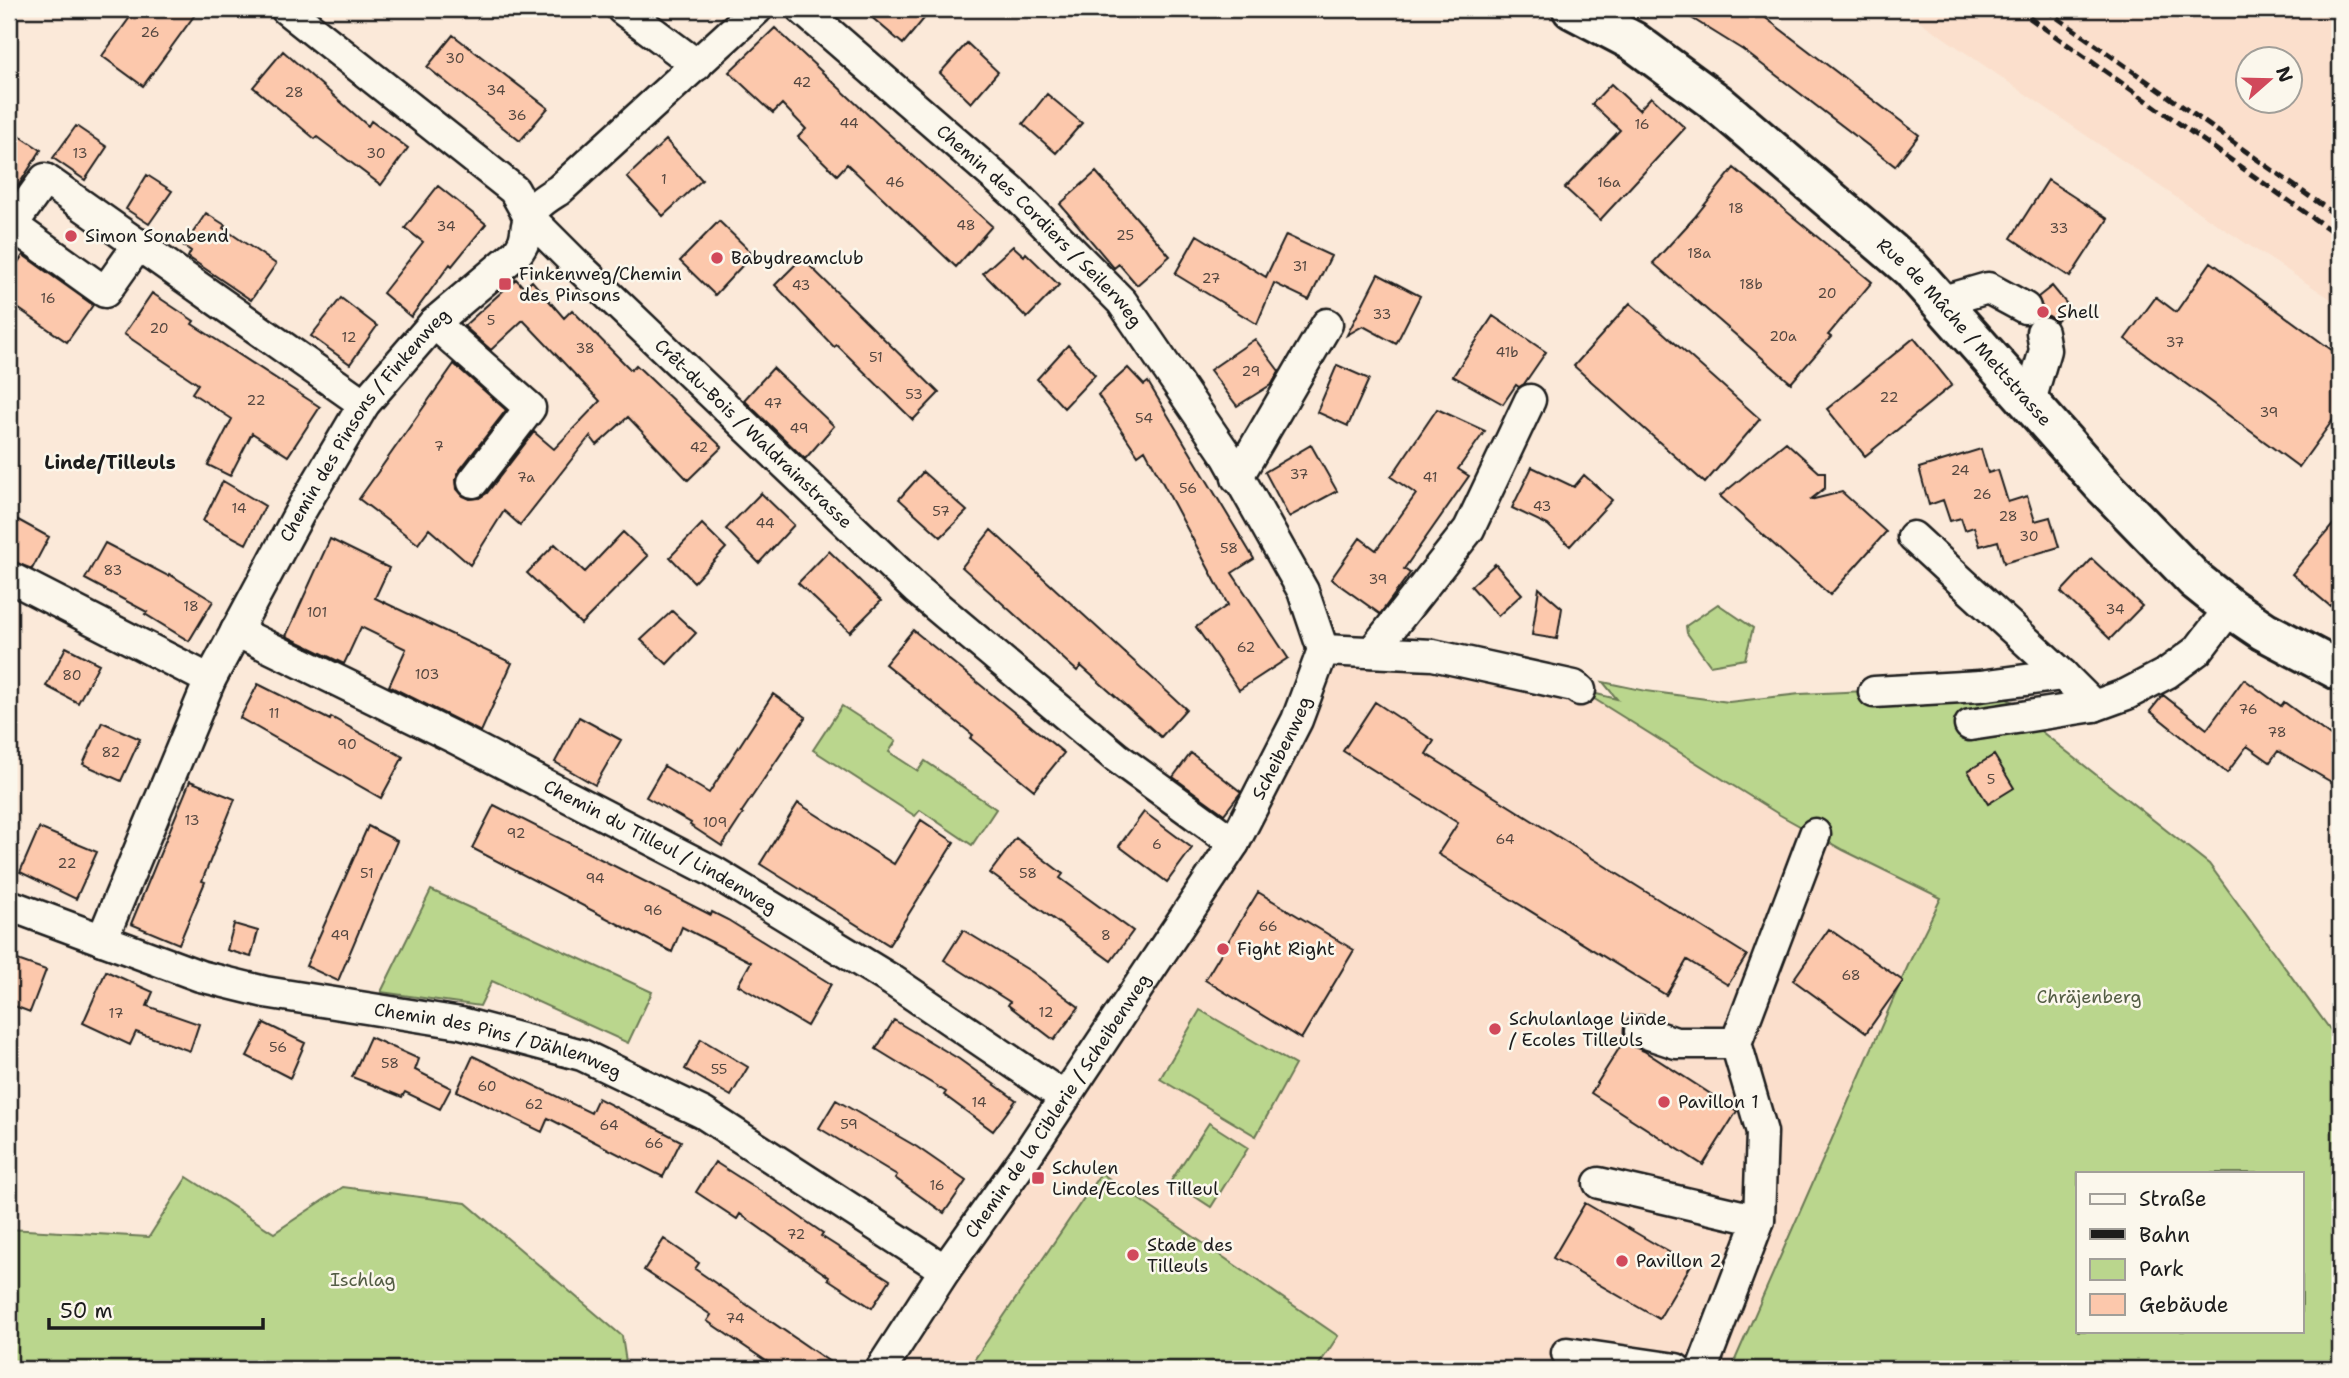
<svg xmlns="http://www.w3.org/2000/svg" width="2349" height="1378" viewBox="0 0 2349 1378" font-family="'Shantell Sans',sans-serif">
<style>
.built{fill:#fbdfcc;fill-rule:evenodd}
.green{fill:#bad68d;stroke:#6b7954;stroke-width:2;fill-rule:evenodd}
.building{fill:#fcc8ac;stroke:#1c1c1c;stroke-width:2}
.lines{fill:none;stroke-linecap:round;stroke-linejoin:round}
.minor-casing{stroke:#1c1c1c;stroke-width:35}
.major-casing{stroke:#1c1c1c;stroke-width:44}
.minor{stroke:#fbf7ec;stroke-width:30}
.major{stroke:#fbf7ec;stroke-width:38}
.rail{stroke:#1c1c1c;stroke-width:5;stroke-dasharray:10 5;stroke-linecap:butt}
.poi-dot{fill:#d1495b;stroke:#fbf7ec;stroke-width:2.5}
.labels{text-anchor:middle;stroke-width:5;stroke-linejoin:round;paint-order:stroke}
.number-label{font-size:14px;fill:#544740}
.street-label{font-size:18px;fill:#1c1c1c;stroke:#fbf7ec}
.poi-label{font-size:18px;fill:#1c1c1c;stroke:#fbf7ec;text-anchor:start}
.park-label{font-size:18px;fill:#535d44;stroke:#fbf7ec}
.neighbourhood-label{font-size:19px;font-weight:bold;fill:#1c1c1c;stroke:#fbf7ec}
</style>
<rect width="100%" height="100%" fill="#fbe9d9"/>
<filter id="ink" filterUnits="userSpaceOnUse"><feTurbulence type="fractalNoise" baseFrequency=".0143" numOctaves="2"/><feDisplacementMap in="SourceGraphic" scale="14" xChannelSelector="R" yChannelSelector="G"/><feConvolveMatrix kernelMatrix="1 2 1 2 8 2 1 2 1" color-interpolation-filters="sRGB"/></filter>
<g filter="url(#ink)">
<path class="built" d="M1902,9H2340V305L2180,200ZM2248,60H2290V102H2248Z
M1323,650L1580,690L1780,815L1843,850L1941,898L1910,961L1731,1369H881L1234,843Z"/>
<path class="green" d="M1718,604L1753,628L1745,659L1710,665L1687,633L1686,626Z
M1603,682L1646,691L1729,702L1800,694L1980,686L2020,705L2023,717L2209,864L2340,1043V1369H1731L1910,961L1941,898L1843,850L1780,815L1580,690L1617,699ZM2078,1173H2302V1331H2078Z
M842,706L896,741L889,752L918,771L925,761L996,809L972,845L920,810L915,816L813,750Z
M431,890L652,992L628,1043L492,981L480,1006L381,992Z
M1200,1010L1295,1065L1256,1136L1160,1079Z
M1209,1123L1248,1148L1211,1207L1171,1181Z
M1101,1173L1338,1336L1316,1369H968Z
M187,1177L274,1233L343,1187L466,1203L622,1336L627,1369H9V1229L149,1237Z"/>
<path class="building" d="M136,9H199L143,86L102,56Z
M862,9H932L903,44Z
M1677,9H1754L1919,135L1895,166L1743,50Z
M775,28L880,126L992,226L956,267L847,164L837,175L798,137L806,129L782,104L773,113L729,72Z
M453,35L548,108L520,141L427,67Z
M967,43L998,72L971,103L940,73Z
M283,51L368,126L371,121L408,148L381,185L317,137L315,139L253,87Z
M1611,84L1639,110L1651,97L1685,128L1600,220L1565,188L1620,130L1592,104Z
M1047,94L1082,123L1056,153L1023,124Z
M76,126L107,147L85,180L53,158Z
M9,129L41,150L9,200Z
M666,140L702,180L663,216L627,177Z
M1734,168L1872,282L1828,335L1831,337L1791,383L1653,263L1694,218Z
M1096,172L1170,256L1137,285L1119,264L1114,268L1060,204Z
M147,175L172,191L149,224L126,209Z
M2048,180L2108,219L2070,277L2011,238Z
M438,186L486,224L452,266L450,264L411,317L383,293L423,242L405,228Z
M206,213L225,225L223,228L276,264L251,300L188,257L191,251L184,246Z
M719,221L753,254L715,295L680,261Z
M1197,235L1266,277L1286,235L1331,256L1309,300L1274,283L1257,324L1175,274Z
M1013,246L1024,256L1026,253L1059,285L1027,318L983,273Z
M23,255L93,305L67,342L9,302V276Z
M802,258L939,393L913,420L837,345L834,347L775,285Z
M2211,262L2340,356V410L2299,467L2125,339L2156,297L2176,312Z
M1378,274L1420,296L1396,344L1363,326L1347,335Z
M516,279L524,288L532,281L564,318L572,310L631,370L636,365L722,447L688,480L628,417L597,445L590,436L520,525L504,511L470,565L429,529L418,544L359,499L454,364L506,410L459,471L456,479L457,489L463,496L470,499L479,498L487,493L534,432L554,449L600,401L523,320L491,350L464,326Z
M2052,286L2071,309L2056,321L2049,316L2041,315L2042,307L2038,297Z
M152,293L194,321L192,324L320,407L288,456L252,433L230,476L208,465L232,419L192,393L198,384L124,334Z
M341,298L377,326L350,364L311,336Z
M1630,303L1760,419L1705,483L1574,366Z
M1493,316L1546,352L1524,384L1519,387L1516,385L1503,404L1453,376Z
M1914,338L1952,385L1865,456L1827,409Z
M1255,339L1279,371L1272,384L1237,406L1210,370Z
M1068,345L1095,375L1064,408L1037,379Z
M1337,365L1369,379L1348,426L1317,412Z
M773,368L834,426L805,459L744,400Z
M1128,368L1144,385L1148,382L1254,559L1232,573L1288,658L1239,690L1196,627L1228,605L1145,450L1138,455L1098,395Z
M1437,409L1485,431L1458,469L1469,476L1404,569L1410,573L1380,614L1331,579L1360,538L1376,550L1416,494L1391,477Z
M1786,442L1819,472H1825V488L1810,500L1842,492L1886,532L1830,595L1720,496Z
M1311,445L1337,491L1289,517L1265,472Z
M1981,449L1988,473L1998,470L2008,502L2027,496L2035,521L2050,517L2059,547L2004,563L1998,541L1980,546L1974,527L1965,530L1961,518L1950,521L1943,500L1929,505L1919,468Z
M1532,467L1574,487L1584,475L1612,500L1570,546L1548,525L1512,508Z
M923,472L967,511L941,537L899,499Z
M223,481L265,506L246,544L203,521Z
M761,493L794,525L759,563L726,529Z
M9,515L49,537L32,569L9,560Z
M2340,516V594L2330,606L2292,574Z
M702,524L726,548L694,582L670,557Z
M991,530L1186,709L1161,737L1081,666L1077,671L962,567Z
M623,532L648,556L581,624L527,573L555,544L585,572Z
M330,539L389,568L375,598L512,663L481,732L389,686L406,649L361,627L344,664L286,636Z
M105,543L168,576L169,574L213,601L189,641L145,614L147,612L85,579Z
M829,551L881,601L850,632L798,583Z
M2092,559L2142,606L2110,639L2061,592Z
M1495,564L1522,594L1498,616L1471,586Z
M1539,588L1562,608L1557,639L1532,635Z
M672,611L696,633L667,664L641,640Z
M913,630L1064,753L1034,790L970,738L973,735L885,664Z
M66,647L99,664L78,703L46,686Z
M2244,679L2281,706L2284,702L2340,743V787L2278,751L2270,762L2247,746L2227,773L2150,711L2163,695L2207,729Z
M258,684L330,720L331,717L403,757L381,798L240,718Z
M773,694L806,717L741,813L743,814L722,846L690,825L691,823L646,797L664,766L709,793Z
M1375,702L1434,741L1426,754L1747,955L1728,985L1687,960L1666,995L1438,854L1458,823L1343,751Z
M579,717L621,740L595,785L555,762Z
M102,722L140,739L121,781L83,764Z
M1191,753L1241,792L1224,814L1173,777Z
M1994,755L2014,788L1988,804L1968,771Z
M190,781L235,799L202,881L205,882L179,944L131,924Z
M798,803L894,864L921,820L954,842L889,945L760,864Z
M494,805L711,915L712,912L728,920L831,984L807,1026L738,985L751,962L682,927L672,952L472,848Z
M1144,812L1192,848L1167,882L1119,846Z
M368,826L397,841L338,981L306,966Z
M39,828L97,852L76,899L20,872Z
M1016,838L1063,874L1060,878L1133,931L1111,961L990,873Z
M1258,892L1354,950L1301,1039L1205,980Z
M234,924L258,931L251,957L227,950Z
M1829,929L1903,981L1866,1033L1793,980Z
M963,930L1032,972L1079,1007L1054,1040L1008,1005L1010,1002L944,960Z
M9,957L46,970L30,1012L9,1004Z
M106,971L153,992L147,1006L199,1024L190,1051L136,1032L130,1045L83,1023Z
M894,1020L959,1059L1016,1100L993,1131L944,1095L946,1092L876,1049Z
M264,1023L305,1043L290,1078L247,1056Z
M370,1037L419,1059L415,1070L451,1088L440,1109L405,1092L402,1097L352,1077Z
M701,1039L748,1067L731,1096L685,1069Z
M1625,1039L1634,1047L1644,1051L1737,1111L1703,1165L1591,1093Z
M473,1056L591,1113L598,1098L681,1141L663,1177L548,1118L542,1132L457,1091Z
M836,1100L917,1147L966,1181L944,1213L895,1178L897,1175L819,1128Z
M715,1162L787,1208L823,1233L821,1236L890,1280L872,1308L828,1279L829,1277L740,1214L737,1219L696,1192Z
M1585,1203L1691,1265L1659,1319L1553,1258Z
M664,1239L699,1263L695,1269L840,1369H778L707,1321L711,1315L644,1270Z"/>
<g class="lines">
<g class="minor-casing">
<g id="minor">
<path id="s1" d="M286,9L514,190L529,217L577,265L916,589L1116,757L1234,843"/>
<path d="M622,9L697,65"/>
<path id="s2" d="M802,9L1016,195L1122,302L1227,456L1303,591L1323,650"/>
<path d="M9,223L105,292L139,244"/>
<path d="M12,225L45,179L364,404"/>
<path d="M1940,302L1988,288L2025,308"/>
<path d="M434,323L530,408L473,482"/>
<path d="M2030,401L2045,350L2042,332"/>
<path d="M1237,478L1327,324"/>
<path d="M1913,537L2063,675L2094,706"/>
<path d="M9,577L210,680"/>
<path id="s3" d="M236,631L453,737L714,872L893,981L1064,1097"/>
<path d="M1323,650L1433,655L1574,686L1580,690"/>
<path d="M1372,652L1469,529L1530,400"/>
<path d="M1874,692L1980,686L2063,675"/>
<path d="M1970,725L2094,706L2127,694L2167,673L2198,650L2230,608"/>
<path id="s4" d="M9,905L200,976L265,992L461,1023L582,1055L703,1113L945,1270"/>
<path id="s5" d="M102,940L210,680L300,512L364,404L434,323L517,253C530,236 523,231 530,216C535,204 548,197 559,190L757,9"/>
<path d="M1640,1031L1676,1043H1736"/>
<path d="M1599,1183L1759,1220"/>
<path d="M1567,1353L1676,1369"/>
<path id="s6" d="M881,1369L945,1270L1026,1156L1234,843L1297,720L1323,650"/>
<path d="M1702,1369L1759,1220L1762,1132L1736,1043L1815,834"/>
</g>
</g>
<g class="major-casing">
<g id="major">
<path id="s7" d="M1572,9L1633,41L1717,103L1910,268L2100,482L2195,580L2230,608L2264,631L2340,671"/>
</g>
</g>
<use href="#minor" class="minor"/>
<use href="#major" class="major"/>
<path class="rail" d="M2017,9L2340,237
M2045,9L2340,218
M2317,9L2340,17"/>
</g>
</g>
<g class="poi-dot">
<circle cx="71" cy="236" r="7"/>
<circle cx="717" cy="258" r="7"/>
<rect x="498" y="277" width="14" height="14" rx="3.5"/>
<circle cx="2043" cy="312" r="7"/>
<circle cx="1223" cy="949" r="7"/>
<circle cx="1495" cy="1029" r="7"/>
<circle cx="1664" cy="1102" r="7"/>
<rect x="1031" y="1171" width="14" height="14" rx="3.5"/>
<circle cx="1133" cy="1255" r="7"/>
<circle cx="1622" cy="1261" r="7"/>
</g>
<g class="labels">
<g class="number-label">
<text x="150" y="37">26</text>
<text x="455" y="63">30</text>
<text x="802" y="87">42</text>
<text x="496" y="95">34</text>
<text x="294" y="97">28</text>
<text x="517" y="120">36</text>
<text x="849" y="128">44</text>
<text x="1642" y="129">16</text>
<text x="80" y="158">13</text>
<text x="376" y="158">30</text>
<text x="664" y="184">1</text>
<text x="895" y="187">46</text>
<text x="1609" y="187">16a</text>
<text x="1736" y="213">18</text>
<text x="966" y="230">48</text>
<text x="446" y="231">34</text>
<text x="2059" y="233">33</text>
<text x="1125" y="240">25</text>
<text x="1699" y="258">18a</text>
<text x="1300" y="271">31</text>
<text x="1211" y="283">27</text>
<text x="1751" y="289">18b</text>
<text x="801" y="290">43</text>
<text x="1827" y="298">20</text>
<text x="48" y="303">16</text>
<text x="1382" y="319">33</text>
<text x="491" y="325">5</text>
<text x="159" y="333">20</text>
<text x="1783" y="341">20a</text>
<text x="349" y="342">12</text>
<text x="2175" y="347">37</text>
<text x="585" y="353">38</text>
<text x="1507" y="357">41b</text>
<text x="876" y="362">51</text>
<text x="1251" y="376">29</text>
<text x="914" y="399">53</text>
<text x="1889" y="402">22</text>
<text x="256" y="405">22</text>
<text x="773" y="408">47</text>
<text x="2269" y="417">39</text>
<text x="1144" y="423">54</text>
<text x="799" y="433">49</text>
<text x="439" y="451">7</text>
<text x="699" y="452">42</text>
<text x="1960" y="475">24</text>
<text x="1299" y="479">37</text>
<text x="526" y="482">7a</text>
<text x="1430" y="482">41</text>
<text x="1188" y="493">56</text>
<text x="1982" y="499">26</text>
<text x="1542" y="511">43</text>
<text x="239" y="513">14</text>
<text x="941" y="516">57</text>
<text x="2008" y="521">28</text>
<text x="765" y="528">44</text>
<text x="2029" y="541">30</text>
<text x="1229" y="553">58</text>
<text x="113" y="575">83</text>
<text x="1378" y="584">39</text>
<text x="191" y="611">18</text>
<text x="2115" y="614">34</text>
<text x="317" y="617">101</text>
<text x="1246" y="652">62</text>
<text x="427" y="679">103</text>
<text x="72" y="680">80</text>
<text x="2248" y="714">76</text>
<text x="274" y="718">11</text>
<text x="2277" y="737">78</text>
<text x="347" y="749">90</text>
<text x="111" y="757">82</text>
<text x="1991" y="784">5</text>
<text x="192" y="825">13</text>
<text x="715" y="827">109</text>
<text x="516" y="838">92</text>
<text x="1505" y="844">64</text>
<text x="1157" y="849">6</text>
<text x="67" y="868">22</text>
<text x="367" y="878">51</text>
<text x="1028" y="878">58</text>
<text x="595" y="883">94</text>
<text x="653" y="915">96</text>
<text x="1268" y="931">66</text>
<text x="340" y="940">49</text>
<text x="1106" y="940">8</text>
<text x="1851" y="980">68</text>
<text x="1046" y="1017">12</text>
<text x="116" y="1018">17</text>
<text x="278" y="1052">56</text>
<text x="390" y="1068">58</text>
<text x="719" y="1074">55</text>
<text x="487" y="1091">60</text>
<text x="979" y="1107">14</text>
<text x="534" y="1109">62</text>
<text x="849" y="1129">59</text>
<text x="609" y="1130">64</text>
<text x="654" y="1148">66</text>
<text x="937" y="1190">16</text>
<text x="796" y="1239">72</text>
<text x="735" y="1323">74</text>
</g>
<g class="street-label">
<text dy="6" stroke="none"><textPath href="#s2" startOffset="322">Chemin des Cordiers / Seilerweg</textPath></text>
<text dy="6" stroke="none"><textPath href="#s7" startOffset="511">Rue de Mâche / Mettstrasse</textPath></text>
<text dy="6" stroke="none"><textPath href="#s5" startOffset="581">Chemin des Pinsons / Finkenweg</textPath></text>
<text dy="6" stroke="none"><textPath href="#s1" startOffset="634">Crêt-du-Bois / Waldrainstrasse</textPath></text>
<text dy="6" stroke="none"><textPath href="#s6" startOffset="740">Scheibenweg</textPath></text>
<text dy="6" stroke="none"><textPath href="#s3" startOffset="476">Chemin du Tilleul / Lindenweg</textPath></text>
<text dy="6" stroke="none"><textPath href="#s4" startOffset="509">Chemin des Pins / Dählenweg</textPath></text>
<text dy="6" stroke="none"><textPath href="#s6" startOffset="317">Chemin de la Ciblerie / Scheibenweg</textPath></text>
</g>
<g class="poi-label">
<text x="85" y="242">Simon Sonabend</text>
<text x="731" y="264">Babydreamclub</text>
<text x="519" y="280">Finkenweg/Chemin<tspan x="519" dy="21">des Pinsons</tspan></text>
<text x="2057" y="318">Shell</text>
<text x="1237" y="955">Fight Right</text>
<text x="1509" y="1025">Schulanlage Linde<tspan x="1509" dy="21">/ Ecoles Tilleuls</tspan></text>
<text x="1678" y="1108">Pavillon 1</text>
<text x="1052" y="1174">Schulen<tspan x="1052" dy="21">Linde/Ecoles Tilleul</tspan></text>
<text x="1147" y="1251">Stade des<tspan x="1147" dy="21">Tilleuls</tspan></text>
<text x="1636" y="1267">Pavillon 2</text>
</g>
<g class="park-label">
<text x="2089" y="1003">Chräjenberg</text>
<text x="363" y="1286">Ischlag</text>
</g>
<g class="neighbourhood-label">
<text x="110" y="469">Linde/Tilleuls</text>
</g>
</g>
<rect width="2349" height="1378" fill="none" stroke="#fbf7ec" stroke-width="35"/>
<rect x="18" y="18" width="2314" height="1343" fill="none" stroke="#1c1c1c" stroke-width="2.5" filter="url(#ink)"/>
<rect x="2076" y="1172" width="228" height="161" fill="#fbf7ec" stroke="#a29f99" stroke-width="2"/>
<rect x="2090" y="1194" width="35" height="10" fill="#fbf7ec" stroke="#a29f99" stroke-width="2"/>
<text x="2139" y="1206" font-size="21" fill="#1c1c1c">Straße</text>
<rect x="2090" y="1229" width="35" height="10" fill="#1c1c1c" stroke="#a29f99" stroke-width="2"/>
<text x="2139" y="1242" font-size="21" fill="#1c1c1c">Bahn</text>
<rect x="2090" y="1259" width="35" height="21" fill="#bad68d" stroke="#a29f99" stroke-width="2"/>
<text x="2139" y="1276" font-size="21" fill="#1c1c1c">Park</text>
<rect x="2090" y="1294" width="35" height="21" fill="#fcc8ac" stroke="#a29f99" stroke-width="2"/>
<text x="2139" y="1312" font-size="21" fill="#1c1c1c">Gebäude</text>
<g transform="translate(2269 80) rotate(70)"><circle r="33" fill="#fbf7ec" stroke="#a29f99" stroke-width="2"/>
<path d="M0-5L12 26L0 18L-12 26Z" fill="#d1495b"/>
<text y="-10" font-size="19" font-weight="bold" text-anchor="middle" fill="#1c1c1c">N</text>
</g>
<path d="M49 1318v10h214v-10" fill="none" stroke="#1c1c1c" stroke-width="3.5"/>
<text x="60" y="1318" font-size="21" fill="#1c1c1c" stroke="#fbf7ec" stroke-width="5" paint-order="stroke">50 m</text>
</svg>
